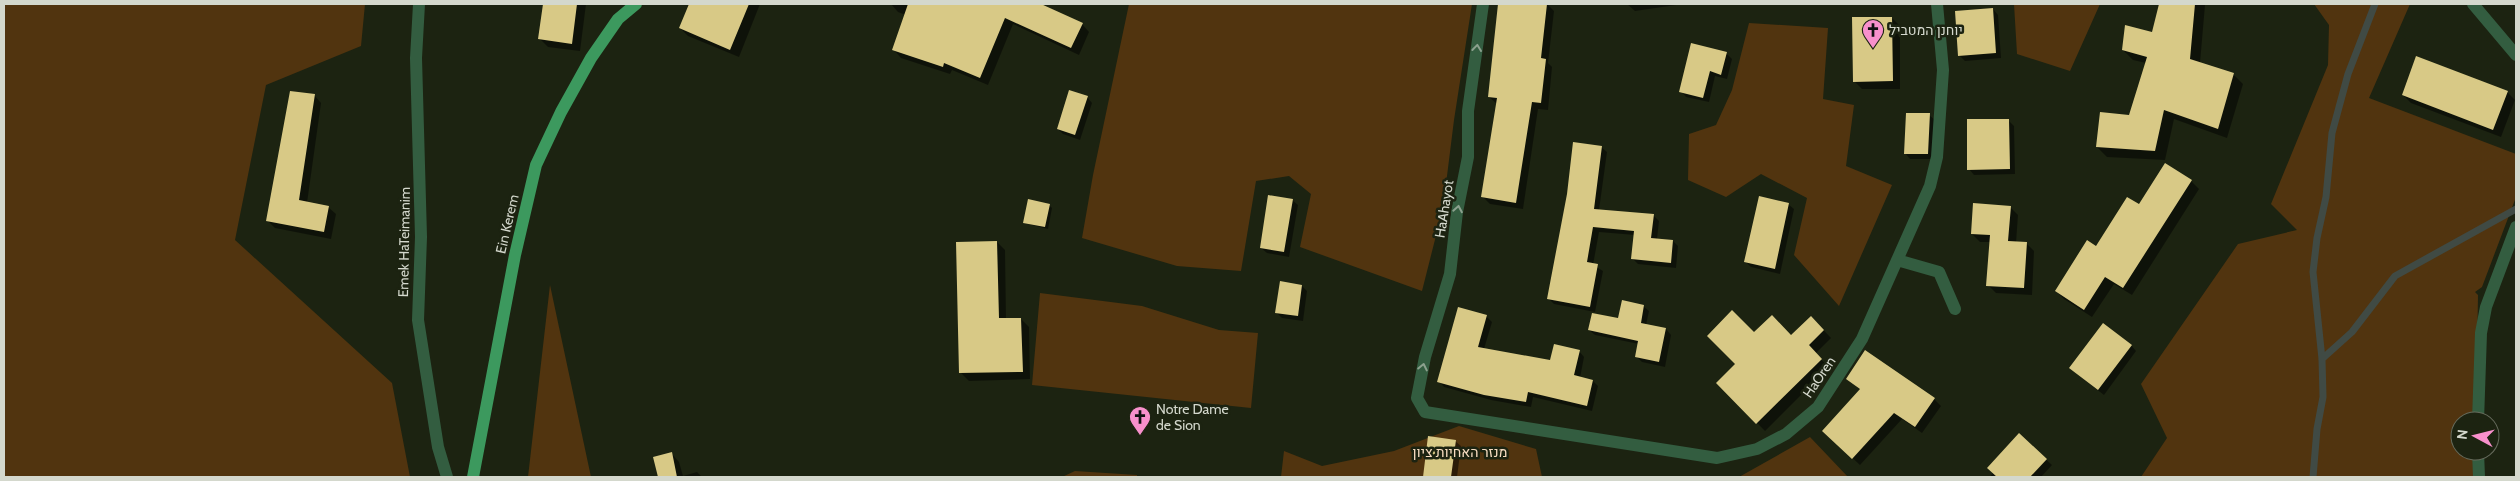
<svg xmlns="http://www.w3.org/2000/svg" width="2520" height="481" viewBox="0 0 2520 481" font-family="Cabin,Heebo,sans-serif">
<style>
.green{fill:#51340f}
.shadow{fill:#0007}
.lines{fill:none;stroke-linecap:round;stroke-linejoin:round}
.stream{stroke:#404a44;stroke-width:7}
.building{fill:#d8c986}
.minor{stroke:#335d40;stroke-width:12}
.primary{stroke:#3c995e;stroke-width:12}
.oneway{stroke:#8ca18e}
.labels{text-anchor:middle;stroke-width:5;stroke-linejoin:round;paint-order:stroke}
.poi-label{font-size:14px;fill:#d4d8cd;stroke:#1c2311;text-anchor:start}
.street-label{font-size:14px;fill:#d4d8cd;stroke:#1c2311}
.park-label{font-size:14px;fill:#f7dcc1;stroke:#1c2311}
</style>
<rect width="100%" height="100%" fill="#1c2311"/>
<path class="green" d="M4,4H365L361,46L266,85L235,240L392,383L410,477H4Z
M1129,4H1472L1454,120L1443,208L1422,291L1300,247L1311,194L1289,176L1256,181L1241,271L1177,266L1082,238L1093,175Z
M2014,4H2100L2070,71L2017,54Z
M2314,4H2410L2369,98L2516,154V197L2482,287L2475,292L2478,295L2476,421H2460V451H2475L2474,477H2141L2167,438L2141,384L2238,244L2297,230L2271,204L2328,65L2329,25Z
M1749,23L1828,28L1823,99L1854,105L1846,166L1892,185L1839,306L1794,255L1807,198L1761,174L1726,197L1688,180L1689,134L1716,125L1732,90Z
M550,285L591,477H528Z
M1040,293L1142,306L1219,330L1258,333L1251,408L1032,385Z
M1459,426L1536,449L1542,477H1281L1284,451L1322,466L1394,451Z
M1810,437L1848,477H1739Z
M1075,471L1137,475V477H1062Z"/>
<path class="shadow" d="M544,4H586L580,51L548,47L540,39Z
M690,4H760L739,57L688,36L680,28Z
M891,4H1038L1082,24L1089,32L1079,55L1013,24L988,85L952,70L950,74L901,58L894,50L906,15L898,12Z
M1499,4H1547L1554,11L1548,63L1552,67L1548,110L1538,109L1523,209L1490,204L1483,197L1497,104L1489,97Z
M1627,4H1683L1635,11Z
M2160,4L2205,5L2200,63L2233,74L2243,84L2227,138L2174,119L2165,160L2107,157L2097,147L2130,116L2146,63L2133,60L2123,50L2153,34Z
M1993,9L1998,15L2001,58L1965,61L1959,55Z
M1892,18L1900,26V89H1862L1854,81Z
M1726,53L1732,59L1727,79L1715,76L1709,102L1686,97L1681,91Z
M2507,92L2515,100L2501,137L2411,103L2403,95Z
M314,95L321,103L307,203L328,207L336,214L331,239L275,228L268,221Z
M1087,97L1092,103L1080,140L1063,134L1058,129Z
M1929,115L1935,120L1933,159H1910L1905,153Z
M2008,120L2014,126L2015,174L1974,175L1969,169Z
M1601,147L1607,152L1599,210L1653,215L1659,221L1657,239L1673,241L1678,246L1676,268L1638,264L1633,259L1635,235L1599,232L1593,265L1603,271L1595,312L1554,304L1548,298Z
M2191,181L2199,189L2132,295L2114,284L2092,317L2064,299L2056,291L2140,206Z
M1292,200L1298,205L1289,257L1267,253L1261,248Z
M1788,204L1794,209L1780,274L1751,267L1746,262Z
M1049,205L1052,208L1048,229L1024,223Z
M2010,207L2018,215L2016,243H2026L2034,251L2032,295L1996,293L1988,285L1991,242H1980L1972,234Z
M997,242L1005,250L1006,319H1021L1029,327L1030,379L969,381L961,373Z
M1302,286L1307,291L1303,321L1282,318L1276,312Z
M1643,306L1649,311L1646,325L1666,329L1671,335L1665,367L1642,362L1636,356L1639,344L1595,335L1589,330L1619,320Z
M1486,316L1492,322L1484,349L1551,362L1579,351L1584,357L1580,378L1593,381L1598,386L1592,411L1533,397L1531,407L1491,400L1444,387L1439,381Z
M1811,317L1831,338L1815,354L1829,367L1765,431L1718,383L1737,364L1754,334L1791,337Z
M2131,345L2136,351L2104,395L2077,374Z
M1847,379L1934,399L1941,406L1922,433L1902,419L1860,465L1831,438L1861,390Z
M2019,435L2052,465L2041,477H1990Z
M1429,438L1455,441L1461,446L1457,477H1424Z
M672,454L679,462L683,476L697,472L702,477H659L655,458Z"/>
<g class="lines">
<path class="stream" d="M2322,359L2352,332L2395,276L2516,209
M2313,477L2317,429L2323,397L2322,359L2313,272L2317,238L2326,197L2332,133L2348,74L2375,4"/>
</g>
<path class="building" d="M543,4H577L572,44L538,39Z
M689,4H749L730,50L679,28Z
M908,4H1041L1083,23L1071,48L1005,18L980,78L944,63L943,67L892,50Z
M1498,4H1547L1541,58L1546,59L1541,103L1532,102L1516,203L1481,197L1497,98L1488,97Z
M2159,4H2195L2190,59L2234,73L2218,129L2164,110L2155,151L2096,147L2100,112L2129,115L2147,57L2122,50L2125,25L2152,32Z
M1993,8L1996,53L1958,56L1955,11Z
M1852,17H1892L1893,81L1853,82Z
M1691,43L1727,52L1721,75L1710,71L1703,98L1679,92Z
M2416,56L2508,91L2493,130L2402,95Z
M1069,90L1088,96L1075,135L1057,129Z
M290,91L315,94L299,200L329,206L324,232L266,221Z
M1906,113H1930L1928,154H1904Z
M1967,119H2009L2010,169L1967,170Z
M1573,142L1602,146L1594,209L1654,214L1651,238L1673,240L1671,263L1631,259L1634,231L1593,227L1587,262L1598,264L1590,307L1547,299L1567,194Z
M2165,163L2192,180L2123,288L2105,277L2084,310L2055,291L2087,240L2096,246L2127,197L2139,204Z
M1268,195L1293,199L1284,252L1260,248Z
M1759,196L1789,203L1775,269L1744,262Z
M1028,199L1050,204L1045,227L1023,223Z
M1973,203L2011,206L2008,241L2027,242L2024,288L1986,286L1990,235L1971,234Z
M997,241L999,318H1021L1023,372L959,373L956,242Z
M1280,281L1302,285L1298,316L1275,313Z
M1622,300L1644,305L1641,323L1666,328L1659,362L1635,357L1638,341L1588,330L1592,313L1618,318Z
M1458,307L1487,315L1478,347L1550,360L1554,344L1580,350L1574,375L1593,380L1587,406L1528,392L1526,402L1484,395L1437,382Z
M1732,310L1754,332L1772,315L1791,335L1811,316L1824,330L1809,345L1822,359L1756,424L1716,383L1735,364L1707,336Z
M2103,323L2132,345L2098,390L2069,368Z
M1865,350L1935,398L1915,427L1894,413L1852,459L1822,431L1860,389L1846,379Z
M2019,433L2047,459L2030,477H1997L1987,468Z
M1428,436L1456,440L1451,477H1423Z
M672,452L677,477H658L653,457Z"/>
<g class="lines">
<path class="minor" d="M419,4L416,58L421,237L418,320L438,447L447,477
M1483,4L1468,111V157L1457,212L1450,274L1425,357L1417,398L1425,412L1717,458L1757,449L1786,434L1818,407L1862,339L1930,186L1937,157L1943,70L1937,4
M2473,4L2516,55
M1897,260L1939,272L1955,309
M2478,421L2481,333L2486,307L2516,227
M2478,451L2479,477"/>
<path class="primary" d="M473,477L515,255L536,165L561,112L591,58L618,19L636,4"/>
</g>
<defs><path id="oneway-chevron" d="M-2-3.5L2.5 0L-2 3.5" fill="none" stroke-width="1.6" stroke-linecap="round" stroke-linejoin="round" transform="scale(1.25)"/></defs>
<g class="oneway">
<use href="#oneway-chevron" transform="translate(1477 48) rotate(-83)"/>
<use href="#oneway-chevron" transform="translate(1458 209) rotate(-80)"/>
<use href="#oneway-chevron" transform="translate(1423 367) rotate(-78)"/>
</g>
<defs>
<g id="church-pin" transform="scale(1.125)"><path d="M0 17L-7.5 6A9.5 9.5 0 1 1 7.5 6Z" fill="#f890cc" stroke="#1c2311"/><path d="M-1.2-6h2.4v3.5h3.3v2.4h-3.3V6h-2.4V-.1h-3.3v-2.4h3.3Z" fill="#111"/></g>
</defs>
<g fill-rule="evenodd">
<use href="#church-pin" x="1873" y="30"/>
<use href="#church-pin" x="1140" y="417"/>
</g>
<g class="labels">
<g class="poi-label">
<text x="1889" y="35">יוחנן המטביל</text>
<text x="1156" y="414">Notre Dame<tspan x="1156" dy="16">de Sion</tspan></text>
</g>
<g class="street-label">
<text transform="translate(1444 209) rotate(-81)" y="5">HaAhayot</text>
<text transform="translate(507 224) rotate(-77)" y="5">Ein Kerem</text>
<text transform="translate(404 242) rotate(-89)" y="5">Emek HaTeimanim</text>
<text transform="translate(1819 377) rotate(-56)" y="5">HaOren</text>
</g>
<g class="park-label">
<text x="1460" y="457">מנזר האחיות ציון</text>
</g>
</g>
<rect width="2520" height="481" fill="none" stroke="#d4d8cd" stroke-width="10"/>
<g transform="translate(2475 436) rotate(277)"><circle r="24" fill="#1c2311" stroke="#666b5c"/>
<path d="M0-4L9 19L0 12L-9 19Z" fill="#f890cc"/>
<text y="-8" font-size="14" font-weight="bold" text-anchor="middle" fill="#d4d8cd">N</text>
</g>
</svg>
